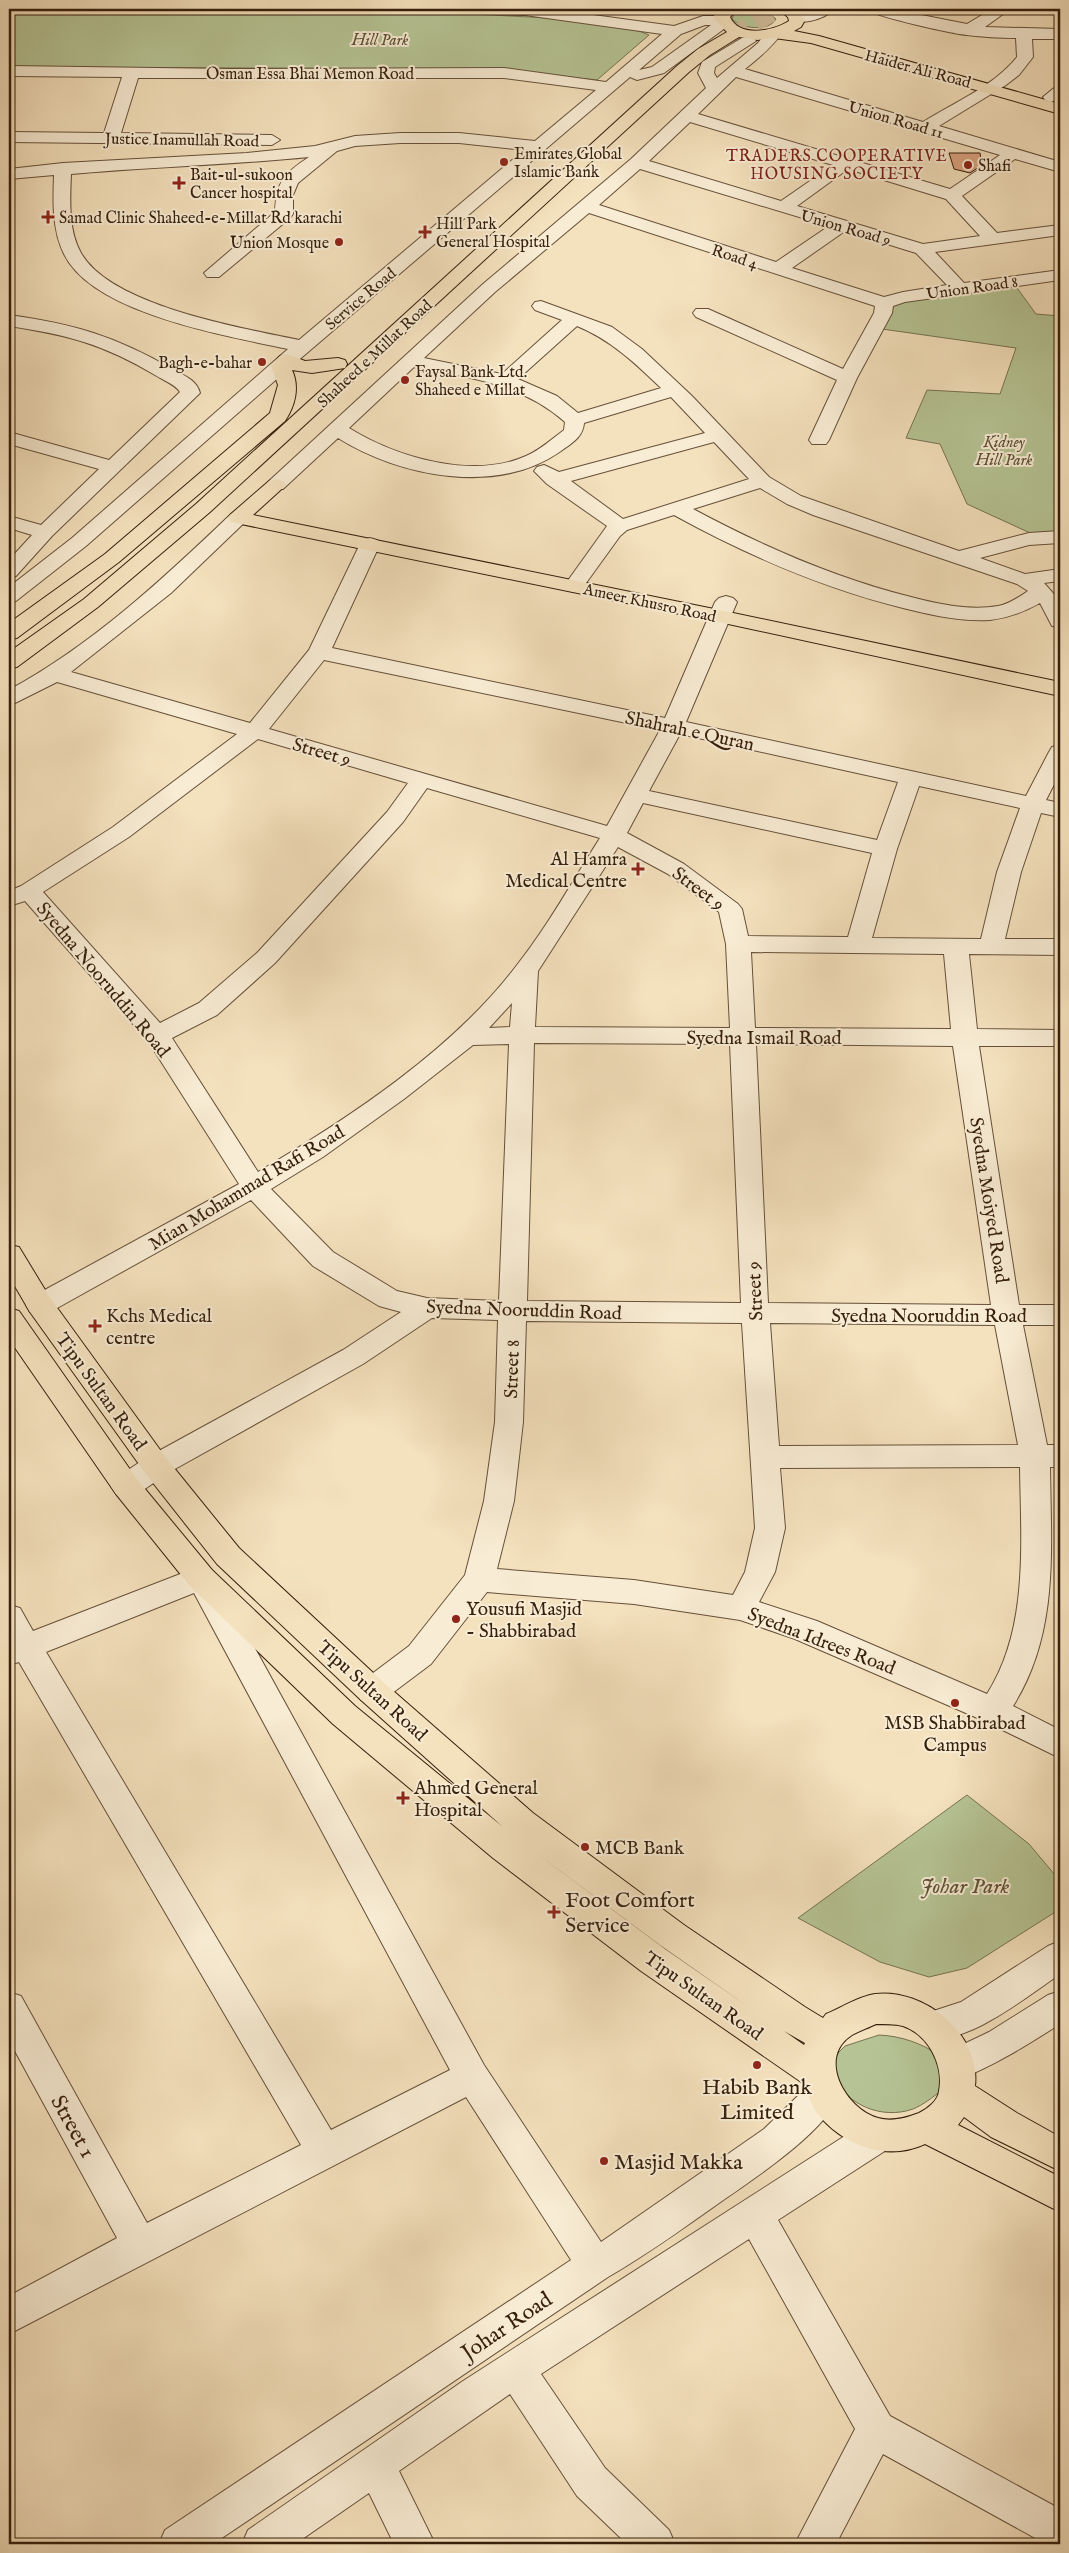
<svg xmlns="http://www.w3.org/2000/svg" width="1069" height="2553" viewBox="0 0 1069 2553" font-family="'IM FELL English',serif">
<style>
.green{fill:#b6c495;stroke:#767251}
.building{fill:#dba381;stroke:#361f0d}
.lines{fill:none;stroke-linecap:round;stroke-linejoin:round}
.major-tunnel{stroke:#ceba9a;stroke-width:18;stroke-dasharray:18 9;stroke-linecap:butt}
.minor-casing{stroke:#665039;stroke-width:2}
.major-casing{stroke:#361f0d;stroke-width:2}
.minor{fill:#f8ecd4;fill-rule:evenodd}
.major{fill:#f4e1bd;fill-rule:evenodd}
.poi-dot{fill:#8f2418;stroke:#f8ecd4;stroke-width:2}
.labels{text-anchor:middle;stroke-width:4;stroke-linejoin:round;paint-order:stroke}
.far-park-label{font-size:16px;font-style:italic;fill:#5c5136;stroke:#f8ecd4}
.far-street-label{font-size:16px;fill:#361f0d;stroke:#f8ecd4}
.far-poi-label{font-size:16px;fill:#361f0d;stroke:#f8ecd4;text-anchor:start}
.far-neighbourhood-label{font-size:16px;letter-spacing:1px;fill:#7a1f14;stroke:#f8ecd4}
.street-label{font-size:19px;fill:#361f0d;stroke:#f8ecd4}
.poi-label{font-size:19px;fill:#361f0d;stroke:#f8ecd4;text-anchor:start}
.near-park-label{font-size:22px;font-style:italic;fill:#5c5136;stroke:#f8ecd4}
.near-poi-label{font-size:22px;fill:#361f0d;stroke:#f8ecd4;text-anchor:start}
.near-street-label{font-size:22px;fill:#361f0d;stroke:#f8ecd4}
</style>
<rect width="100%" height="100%" fill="#f4e1bd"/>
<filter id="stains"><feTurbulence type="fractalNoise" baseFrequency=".004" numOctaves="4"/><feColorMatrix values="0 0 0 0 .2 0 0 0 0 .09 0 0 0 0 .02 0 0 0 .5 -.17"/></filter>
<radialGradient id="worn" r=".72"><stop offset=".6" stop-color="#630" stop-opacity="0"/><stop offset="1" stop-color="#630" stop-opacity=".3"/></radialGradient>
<path class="green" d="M9,9C170,9 331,6 493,15C535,18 612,18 649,35L597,80L492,69L9,67Z
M745,10L766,11L776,19C769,32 741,29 732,19L734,14Z
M1012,281L1036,314L1060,316V537L1041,538L967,504L940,444L906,438L927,390L1000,394L1016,348L875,328L884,303Z
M967,1795L1029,1844L1060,1881V1909L967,1968L929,1977L880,1962L798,1918Z
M879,2035C901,2036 921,2043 939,2055L942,2090C933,2097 923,2105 913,2109C882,2120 846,2105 834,2076C832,2070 834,2062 835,2056L845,2046Z"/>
<path class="building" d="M949,153H980L982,165L970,173L954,169Z"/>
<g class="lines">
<path class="major-tunnel" d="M732,36L778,9"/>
<g class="minor-casing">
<path id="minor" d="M487,9H549L674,26L703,16H727L732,23L664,73L637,80L630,77L287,370L86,546L16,601L9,603V587L72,538L288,349C228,336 93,314 64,254C52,230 53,201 54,175L9,179V169L63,163L247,153L315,146L355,136L400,133H459L535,141L596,90L504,78H138L121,133L272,135L280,140L272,145L9,142V132L104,133L122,77L9,76V66L229,69L504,68L606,82L662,34L525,15L495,14ZM705,25H711L652,67L639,70L681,34ZM400,143H459L524,150L299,340C242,328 111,306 81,253C68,230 70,199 71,174C151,167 230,165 309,157C284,173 276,182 275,212L204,273L207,277H219L290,218L293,214V195L298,183L337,151L355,146Z
M814,9H834C826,19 796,28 787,16L790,13Z
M867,9H891L967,24L992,9H1010L985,27L1060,29V39H1032L1033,57L1019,75L1006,85L939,126L1060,162V172L1015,159L962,196L997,233L1060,225V235L935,252L964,283L1060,270V280L905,302L893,306L892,313L857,378L829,440L826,444H812L809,440L837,380L696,317L693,313L696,309H708L843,369L874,313L875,306L589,213L495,292L424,358L502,374L562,320L535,310L532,306L535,302L541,301L612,327L642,349L692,396L769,477L801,496L959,551L1029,533L1060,531V543L1029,545L980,558L1025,574L1060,569V581L1044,583L1060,601V627L1052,626L1040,603C1024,612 1008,618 990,620C961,622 931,615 903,608C822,588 747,555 674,515L627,530L620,536L581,590L574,592L567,590L564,586L607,526L547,484L534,471L537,467L544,465L559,472L705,433L671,397L584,423C583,437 572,443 561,451C498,496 400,477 338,438L283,489H269L266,485L269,481L483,284L631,159L706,88L698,73L702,62L742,38H754L756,41L715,67L714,73L717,78L758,43L768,30H780L782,33C771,48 759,58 745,69L923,122C955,102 994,86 1017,57L1016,38C1000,38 982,37 967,35C954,34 872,16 867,9ZM736,77L1000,155L950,189L698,114ZM690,122L833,165L781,201L649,161ZM640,169L829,226L776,262L599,205ZM848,169L946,199L980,236L923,244L797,206ZM845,231L916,253L947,285L903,292L884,297L792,268ZM577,326C611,340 635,363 661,388L578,413L557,396L518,379ZM414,367C468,377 523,384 565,422L564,430C552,439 540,450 526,456C472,480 396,457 349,428ZM714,442L749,479L623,519L571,481ZM760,488L787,504L813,515L1017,584L1028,591C1019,597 1009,604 998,606C969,611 938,604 911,597C835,578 762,546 693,509Z
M1060,86V98L1051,102L1045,100L1043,97L1054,88Z
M9,315C74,324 115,336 172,369C183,375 197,380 200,393L52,536L16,576L9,578V560L32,535L9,528V516L41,525L99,469L9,444V432L109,460L180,392C176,385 163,380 155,375C103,344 68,335 9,326Z
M238,512L245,514L248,518L245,522L171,593L71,672L250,723L309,650L360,544L363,540L370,538L377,540L380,544L332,648L665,718L715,602L719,598L726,596L733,598L737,602L686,722L1026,796L1049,752L1052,747L1060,745V773L1046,800L1060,803V817L1041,813L1021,872L1005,939H1060V955L969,954L977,1029L1060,1030V1046H979L1019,1305H1060V1325H1023L1047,1445H1060V1467H1050C1051,1551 1059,1633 1013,1706L1060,1730V1758L982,1720L795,1639L740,1620L634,1604L487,1592L431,1664L383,1700L372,1704L361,1700L356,1691L361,1682L409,1646L465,1575L484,1501L495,1422L498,1320L432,1318L363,1364L166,1474C150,1485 135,1500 116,1494L111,1486L116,1478L146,1458L343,1350L401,1312L379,1306L313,1266L251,1200L50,1312L40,1315L30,1312L26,1305L30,1298L239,1184L148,1041L25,901L9,906V891L21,886L113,827L237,734L57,682L9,706V690C92,645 163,579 231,514ZM324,660L660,730L607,826L269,729ZM680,734L898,782L877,840L649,791ZM258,739L408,783L387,812L257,953L199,1003L160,1023L43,892L129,837ZM919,786L1020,808L997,872L981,939L872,938L897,849ZM427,788L600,838C573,880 548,926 517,965C454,1049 348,1119 258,1172L172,1038L217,1015L275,963L403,822ZM643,803L872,853L848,937L748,936L742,909L738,904L684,864L627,833ZM618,847L668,874L719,912L726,944L730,1028L535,1027L538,971ZM751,952L944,954L951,1029L755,1028ZM512,1003L510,1027L489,1028ZM534,1043L730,1044L741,1303L527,1301ZM509,1044L499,1301L427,1298L397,1291L333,1252L271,1189L323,1157L404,1099L473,1045ZM756,1044L953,1046L991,1305L768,1303ZM526,1321L742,1323L755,1528L745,1572L733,1595L634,1580L497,1569L514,1501L523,1422ZM770,1323L995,1325L1018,1445L779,1446ZM1020,1467C1021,1543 1029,1628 987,1694L817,1621L759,1602L775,1572L785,1528L780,1468Z
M201,1566L212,1570L484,2065L601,2242L764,2129L811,2083L823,2078L835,2083L841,2094C822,2134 759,2175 722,2201C685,2227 648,2254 608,2277L213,2544H159L165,2530L571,2260L466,2097L9,2334V2296L117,2238L9,2040V1992L21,1996L147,2223L301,2145L19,1662L9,1665V1605L20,1608L33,1631ZM194,1593L450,2070L331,2130L46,1652Z
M1060,1941V1974C1028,1996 960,2051 921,2037L916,2026L921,2015L961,2002L1048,1946Z
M1060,1991V2024C1027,2045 994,2066 957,2080L945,2075L940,2064L945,2053L989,2032L1048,1995Z
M878,2119L891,2123L896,2135L891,2147L778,2220L890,2416L1060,2509V2544H1046L883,2454L836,2544H795L855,2429L749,2239L541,2374L605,2468L669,2530L675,2544H627L577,2496L510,2394L399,2471L435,2544H394L369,2493L295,2544H242L248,2530L463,2381L865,2123Z"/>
</g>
<g class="major-casing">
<path id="major" d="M720,9H738L730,17C739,38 773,31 789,21L788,17L778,9H796L805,20L801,27L794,31L819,36L1060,104V114L811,43L774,38L757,40L739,37L710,55L689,72L210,512L98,607L17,667L9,668V652L84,599L196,504L677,66L698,49L727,32L714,19V15Z
M287,354L305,361L338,358L345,360L347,364L345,368L312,373L292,370C300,387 295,406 285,421L119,562L17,638L9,639V623L105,554L270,413L278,385L271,366L280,356Z
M276,479L283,481L286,485L253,515L719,610L1060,682V696L719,622L231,522L228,518L231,514L269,481Z
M9,1245L19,1247L50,1298L166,1458L239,1548L383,1682L533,1813L684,1925L805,2007L823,2018L826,2014C841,2008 859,1996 875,1994C924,1988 981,2034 975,2086L1017,2113L1060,2137V2171L991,2137L964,2117L958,2125L1060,2177V2212L925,2144C886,2162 842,2145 817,2113C811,2105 808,2093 804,2084L641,1971L493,1858L333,1724L190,1586L116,1494L9,1339V1308L19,1311L136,1478L212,1570L355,1706L503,1827L361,1700L217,1564L146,1474L30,1312L9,1276ZM516,1838L660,1945L750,2008L665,1949ZM876,2024C885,2024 895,2024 903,2026C929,2035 944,2066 939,2091C938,2101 927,2109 919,2113C906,2118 892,2122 878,2118C846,2109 816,2058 852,2035C859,2031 868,2028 876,2024ZM784,2031L805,2043L804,2045Z"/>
</g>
<use href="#minor" class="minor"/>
<use href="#major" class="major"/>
</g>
<g class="poi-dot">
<circle cx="504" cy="162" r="5"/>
<circle cx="968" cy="165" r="5"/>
<path d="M176.5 175.5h5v5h5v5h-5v5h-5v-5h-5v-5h5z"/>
<path d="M45.5 209.5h5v5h5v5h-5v5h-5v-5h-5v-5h5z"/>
<path d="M422.5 224.5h5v5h5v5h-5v5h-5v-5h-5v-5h5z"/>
<circle cx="339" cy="242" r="5"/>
<circle cx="262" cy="362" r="5"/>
<circle cx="405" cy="380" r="5"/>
<path d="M635.5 861.5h5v5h5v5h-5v5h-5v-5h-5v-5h5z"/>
<path d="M92.5 1318.5h5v5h5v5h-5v5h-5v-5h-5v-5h5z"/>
<circle cx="456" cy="1619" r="5"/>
<circle cx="955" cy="1703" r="5"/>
<path d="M400.5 1790.5h5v5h5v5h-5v5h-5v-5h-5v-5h5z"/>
<circle cx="585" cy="1847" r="5"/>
<path d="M551.5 1904.5h5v5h5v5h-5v5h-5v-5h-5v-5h5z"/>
<circle cx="757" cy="2065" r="5"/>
<circle cx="604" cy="2161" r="5"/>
</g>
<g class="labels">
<g class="far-park-label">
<text x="380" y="45">Hill Park</text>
<text x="1004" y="447">Kidney<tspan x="1004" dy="18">Hill Park</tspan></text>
</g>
<g class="far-street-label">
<text transform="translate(918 68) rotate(15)" y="6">Haider Ali Road</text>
<text x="310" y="79">Osman Essa Bhai Memon Road</text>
<text transform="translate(896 119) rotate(16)" y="6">Union Road 11</text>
<text transform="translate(182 139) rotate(1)" y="6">Justice Inamullah Road</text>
<text transform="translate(846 227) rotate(16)" y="6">Union Road 9</text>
<text transform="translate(735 256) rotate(18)" y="6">Road 4</text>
<text transform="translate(972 287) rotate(-8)" y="6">Union Road 8</text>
<text transform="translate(360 298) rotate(-40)" y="6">Service Road</text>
<text transform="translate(374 353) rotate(-43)" y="6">Shaheed e Millat Road</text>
<text transform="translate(650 602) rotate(12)" y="6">Ameer Khusro Road</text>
</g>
<g class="far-poi-label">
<text x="514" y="159">Emirates Global<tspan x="514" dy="18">Islamic Bank</tspan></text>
<text x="978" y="171">Shafi</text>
<text x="190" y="180">Bait-ul-sukoon<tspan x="190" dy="18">Cancer hospital</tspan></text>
<text x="59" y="223">Samad Clinic Shaheed-e-Millat Rd karachi</text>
<text x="436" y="229">Hill Park<tspan x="436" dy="18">General Hospital</tspan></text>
<text x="329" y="248" text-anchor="end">Union Mosque</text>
<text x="252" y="368" text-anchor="end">Bagh-e-bahar</text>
<text x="415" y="377">Faysal Bank Ltd.<tspan x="415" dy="18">Shaheed e Millat</tspan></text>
</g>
<g class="far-neighbourhood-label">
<text x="837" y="161">TRADERS COOPERATIVE<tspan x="837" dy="18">HOUSING SOCIETY</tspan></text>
</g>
<g class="street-label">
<text transform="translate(690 730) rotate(12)" y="7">Shahrah e Quran</text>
<text transform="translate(322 751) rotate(16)" y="7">Street 9</text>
<text transform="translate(699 888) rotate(37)" y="7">Street 9</text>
<text transform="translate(104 979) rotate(50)" y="7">Syedna Nooruddin Road</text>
<text x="764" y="1044">Syedna Ismail Road</text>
<text transform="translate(246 1187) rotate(-31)" y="7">Mian Mohammad Rafi Road</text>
<text transform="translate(990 1200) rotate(81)" y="7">Syedna Moiyed Road</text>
<text transform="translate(754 1291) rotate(-93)" y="7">Street 9</text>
<text transform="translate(524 1309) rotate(2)" y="7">Syedna Nooruddin Road</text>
<text x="929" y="1322">Syedna Nooruddin Road</text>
<text transform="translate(511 1369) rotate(-88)" y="7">Street 8</text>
<text transform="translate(102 1391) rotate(54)" y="7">Tipu Sultan Road</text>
<text transform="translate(822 1640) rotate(21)" y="7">Syedna Idrees Road</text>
<text transform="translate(373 1690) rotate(42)" y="7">Tipu Sultan Road</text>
<text transform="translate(704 1995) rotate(35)" y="7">Tipu Sultan Road</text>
</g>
<g class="poi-label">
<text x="627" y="865" text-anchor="end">Al Hamra<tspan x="627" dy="22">Medical Centre</tspan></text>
<text x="106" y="1322">Kchs Medical<tspan x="106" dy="22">centre</tspan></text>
<text x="466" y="1615">Yousufi Masjid<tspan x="466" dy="22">- Shabbirabad</tspan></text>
<text x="955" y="1729" text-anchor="middle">MSB Shabbirabad<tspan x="955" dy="22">Campus</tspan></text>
<text x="414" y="1794">Ahmed General<tspan x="414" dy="22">Hospital</tspan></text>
<text x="595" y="1854">MCB Bank</text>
</g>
<g class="near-park-label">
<text x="965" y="1893">Johar Park</text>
</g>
<g class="near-poi-label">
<text x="565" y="1907">Foot Comfort<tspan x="565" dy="25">Service</tspan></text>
<text x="757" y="2094" text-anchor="middle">Habib Bank<tspan x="757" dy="25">Limited</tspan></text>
<text x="614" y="2169">Masjid Makka</text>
</g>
<g class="near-street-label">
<text transform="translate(74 2126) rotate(61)" y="8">Street 1</text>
<text transform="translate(506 2325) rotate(-34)" y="8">Johar Road</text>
</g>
</g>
<rect width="1069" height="2553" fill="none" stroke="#f4e1bd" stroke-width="30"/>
<rect x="10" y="10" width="1049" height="2533" fill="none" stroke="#361f0d" stroke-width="2.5"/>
<rect x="15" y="15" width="1039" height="2523" fill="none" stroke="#361f0d"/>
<rect width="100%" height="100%" filter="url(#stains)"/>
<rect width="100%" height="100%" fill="url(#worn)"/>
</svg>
